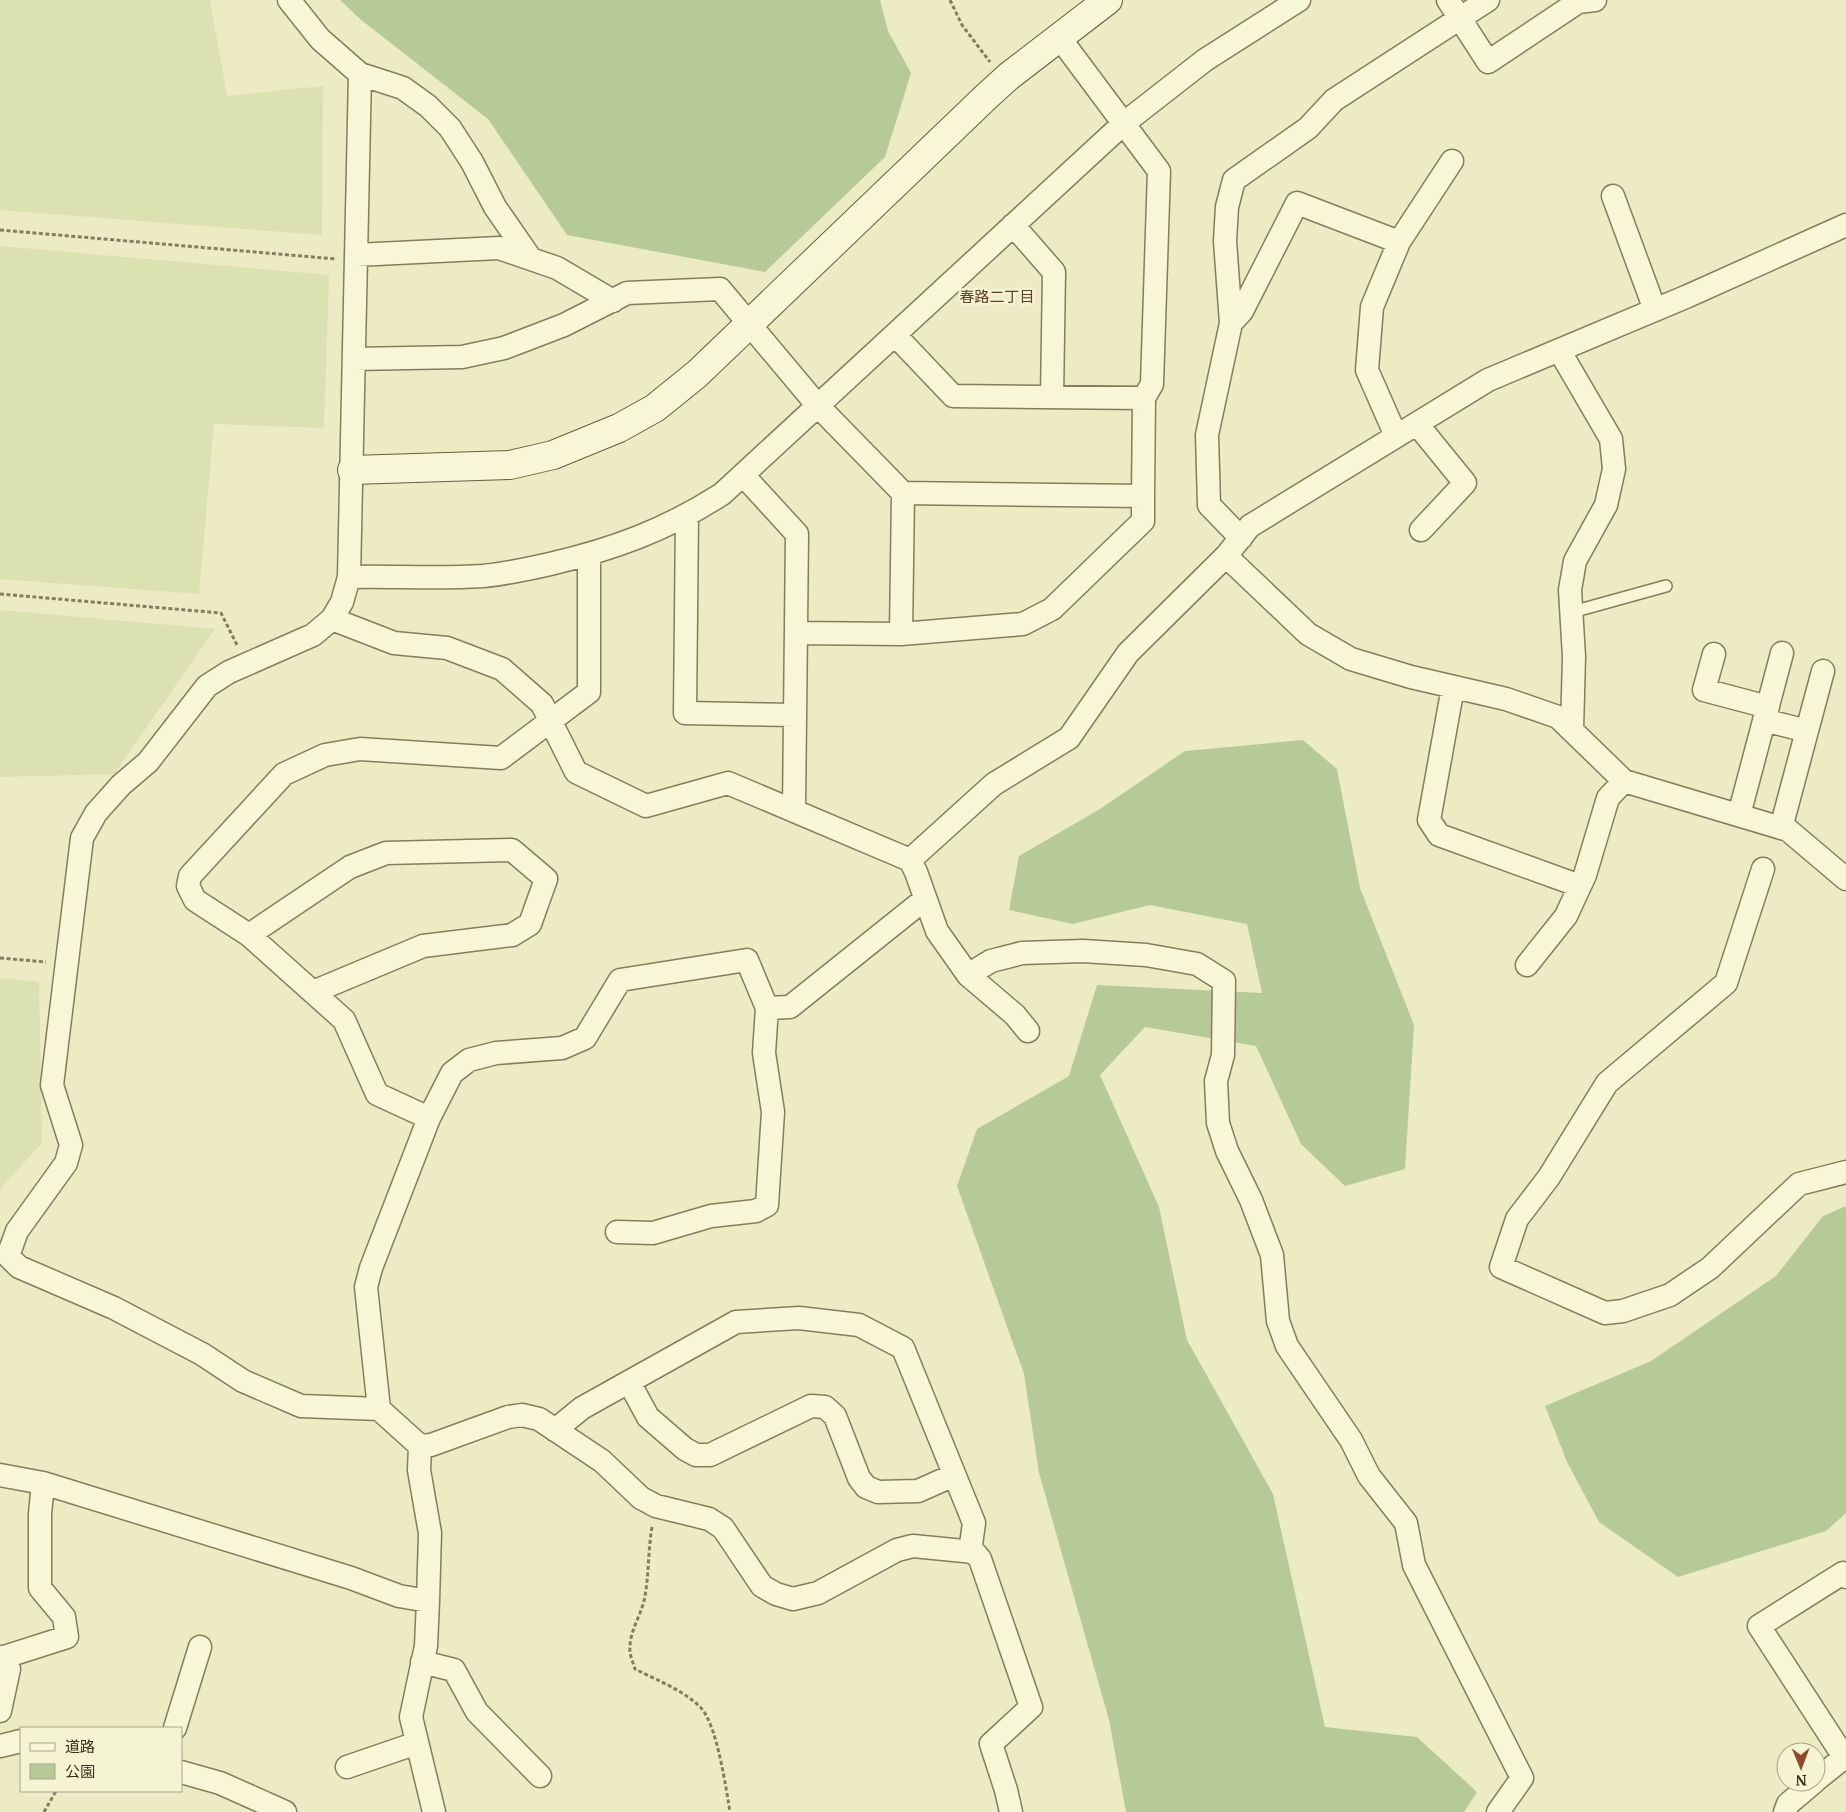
<svg xmlns="http://www.w3.org/2000/svg" width="1846" height="1812" viewBox="0 0 1846 1812" font-family="Merriweather,'Noto Sans JP',serif">
<style>
.farmland{fill:#dce1b1}
.green{fill:#b6ca98}
.lines{fill:none;stroke-linecap:round;stroke-linejoin:round}
.lane-casing{stroke:#857d5b;stroke-width:14}
.street-casing{stroke:#857d5b;stroke-width:25}
.secondary-casing{stroke:#675e3e;stroke-width:30}
.path{stroke:#857d5b;stroke-width:3;stroke-dasharray:4 2.5;stroke-linecap:butt}
.lane{stroke:#f7f6d6;stroke-width:11}
.street{stroke:#f7f6d6;stroke-width:22}
.secondary{stroke:#f7f6d6;stroke-width:28}
.labels{text-anchor:middle;stroke-width:5;stroke-linejoin:round;paint-order:stroke}
.neighbourhood-label{font-size:15px;fill:#613f1f;stroke:#f4f3d2}
</style>
<rect width="100%" height="100%" fill="#ecebc3"/>
<path class="farmland" d="M0,0H210L227,96L323,86L322,235L0,210Z
M0,246L329,275L324,428L214,424L199,594L0,579Z
M0,610L215,629L114,774L0,777Z
M0,978L39,982L42,1143L0,1189Z"/>
<path class="green" d="M340,0H880L888,31L911,73L885,157L765,272L567,235L488,119L360,19Z
M1303,740L1337,769L1360,888L1414,1025L1405,1169L1345,1186L1301,1144L1256,1046L1145,1027L1100,1075L1159,1207L1187,1340L1273,1494L1325,1727L1417,1737L1477,1792L1464,1812H1126L1109,1720L1039,1473L1024,1374L957,1186L977,1129L1069,1076L1097,985L1262,993L1247,924L1150,905L1073,924L1009,910L1019,856L1100,809L1185,751Z
M1846,1206V1513L1826,1531L1678,1577L1599,1522L1567,1462L1545,1406L1651,1361L1776,1276L1823,1216Z"/>
<g class="lines">
<g class="lane-casing">
<path id="lane" d="M1572,612L1666,586"/>
</g>
<g class="street-casing">
<path id="street" d="M289,0L320,39L360,74L403,88L428,106L450,128L472,162L495,207L531,259
M1448,0L1488,62L1578,2L1595,0
M1059,37L1159,171L1152,384L1144,398
M360,74L349,577L342,602L332,619L313,635L229,672L207,686L148,762L121,785L96,813L82,838L52,1085L71,1145L66,1163L17,1231L8,1256L19,1267L114,1308L202,1354L243,1381L301,1406L379,1409
M1613,196L1655,310
M1013,225L1054,272L1052,397
M1846,225L1688,296L1488,380L1250,526L1226,556L1308,634L1351,659L1411,677L1506,699L1558,717L1624,781L1788,830L1846,879
M356,255L499,248L557,268L613,301
M1231,323L1242,311L1297,203L1399,242
M1559,350L1611,439L1614,469L1606,505L1575,561L1570,590L1574,657L1572,730
M354,359L462,357L504,348L564,325L627,293L720,289L818,406L903,493
M1417,424L1465,483L1421,530
M1396,436L1367,370L1372,307L1399,242L1452,161
M743,475L797,534L794,811
M687,516L685,713L795,715
M1241,538L1209,505L1207,435L1231,323L1225,241L1227,207L1234,180L1308,128L1334,100L1488,0
M349,577C393,576 439,579 483,576C505,574 528,569 550,564C614,549 666,530 722,494L1123,124L1205,60L1299,0
M332,619L394,643L447,648L502,669L542,704L576,772L646,806L728,783L910,860L994,784L1069,738L1128,653L1226,556
M796,633L901,634L903,493L1143,496L1144,398L953,396L895,335
M901,634L1023,624L1052,609L1143,521V496
M1714,654L1704,690L1768,707
M1453,687L1429,820L1439,835L1580,886
M1764,720L1807,731
M1739,815L1782,653
M1781,828L1823,671
M910,860L916,872L937,931L968,975L1015,1015L1028,1031
M1763,869L1726,983L1607,1083L1549,1177L1517,1219L1501,1267L1605,1313L1623,1311L1670,1295L1710,1268L1799,1184L1846,1172
M249,935L350,867L386,853L512,850L546,879L530,924L512,935L423,946L313,992
M1527,965L1566,916L1585,875L1608,798L1624,781
M968,975L991,961L1022,953L1083,951L1146,955L1197,964L1224,981L1223,1055L1216,1081L1218,1123L1227,1151L1251,1200L1272,1255L1278,1321L1287,1346L1351,1440L1369,1476L1406,1523L1414,1565L1522,1778L1498,1812
M767,1008L790,1007L925,899
M429,1118L377,1094L344,1020L249,935L195,900L188,886L190,876L284,774L325,755L360,749L501,758L589,692V556
M629,1382L648,1417L685,1449L696,1455H710L811,1406L825,1407L835,1416L859,1478L866,1487L878,1492L918,1491L954,1475
M555,1430L582,1408L736,1322L799,1318L859,1325L903,1348L974,1523L970,1552
M420,1446L431,1445L508,1417L522,1415L539,1419L602,1461L641,1498L656,1506L709,1519L723,1528L762,1586L776,1594L793,1599L818,1593L897,1550L913,1546L974,1552L980,1559L1031,1707L991,1744L1006,1790L1011,1812
M0,1475L43,1483
M0,1657L9,1669L0,1711
M1,1658L67,1637L64,1617L40,1588V1514L43,1483L351,1578L399,1596L428,1601
M422,1662L454,1670L477,1712L540,1776
M175,1728L200,1647
M0,1746L21,1741
M1844,1757L1759,1626L1843,1573L1846,1577
M347,1767L417,1743
M181,1772L220,1783L285,1812
M1816,1780L1846,1756
M434,1812L411,1717L426,1646L428,1601L430,1533L419,1470L420,1446L379,1409L366,1287L371,1268L429,1118L452,1073L469,1060L496,1053L562,1048L585,1038L620,980L747,960L767,1008L764,1053L773,1112L767,1205L756,1211L711,1216L653,1233L617,1232
M1785,1812L1788,1804L1814,1782"/>
</g>
<g class="secondary-casing">
<path id="secondary" d="M352,470L510,465L553,455L619,428L655,408L697,374L987,96L1009,76L1108,0"/>
</g>
<path class="path" d="M950,0L962,25L990,62
M0,230L336,259
M0,594L221,613L237,645
M0,958L46,962
M652,1527C648,1550 649,1573 645,1596C642,1614 630,1630 630,1647C629,1654 633,1662 635,1669C656,1680 684,1690 701,1708C717,1725 726,1788 730,1812
M44,1812L56,1791"/>
<use href="#lane" class="lane"/>
<use href="#street" class="street"/>
<use href="#secondary" class="secondary"/>
</g>
<g class="labels">
<g class="neighbourhood-label">
<text x="997" y="302">春路二丁目</text>
</g>
</g>
<rect x="20" y="1727" width="162" height="65" fill="#f4f3d2" stroke="#a8a58a"/>
<rect x="30" y="1743" width="25" height="8" fill="#f7f6d6" stroke="#a8a58a"/>
<text x="65" y="1752" font-size="15" fill="#36301e">道路</text>
<rect x="30" y="1764" width="25" height="15" fill="#b6ca98" stroke="#a8a58a"/>
<text x="65" y="1777" font-size="15" fill="#36301e">公園</text>
<g transform="translate(1801 1767) rotate(179)"><circle r="24" fill="#f4f3d2" stroke="#a8a58a"/>
<path d="M0-4L9 19L0 12L-9 19Z" fill="#92482d"/>
<text y="-8" font-size="14" font-weight="bold" text-anchor="middle" fill="#36301e">N</text>
</g>
</svg>
